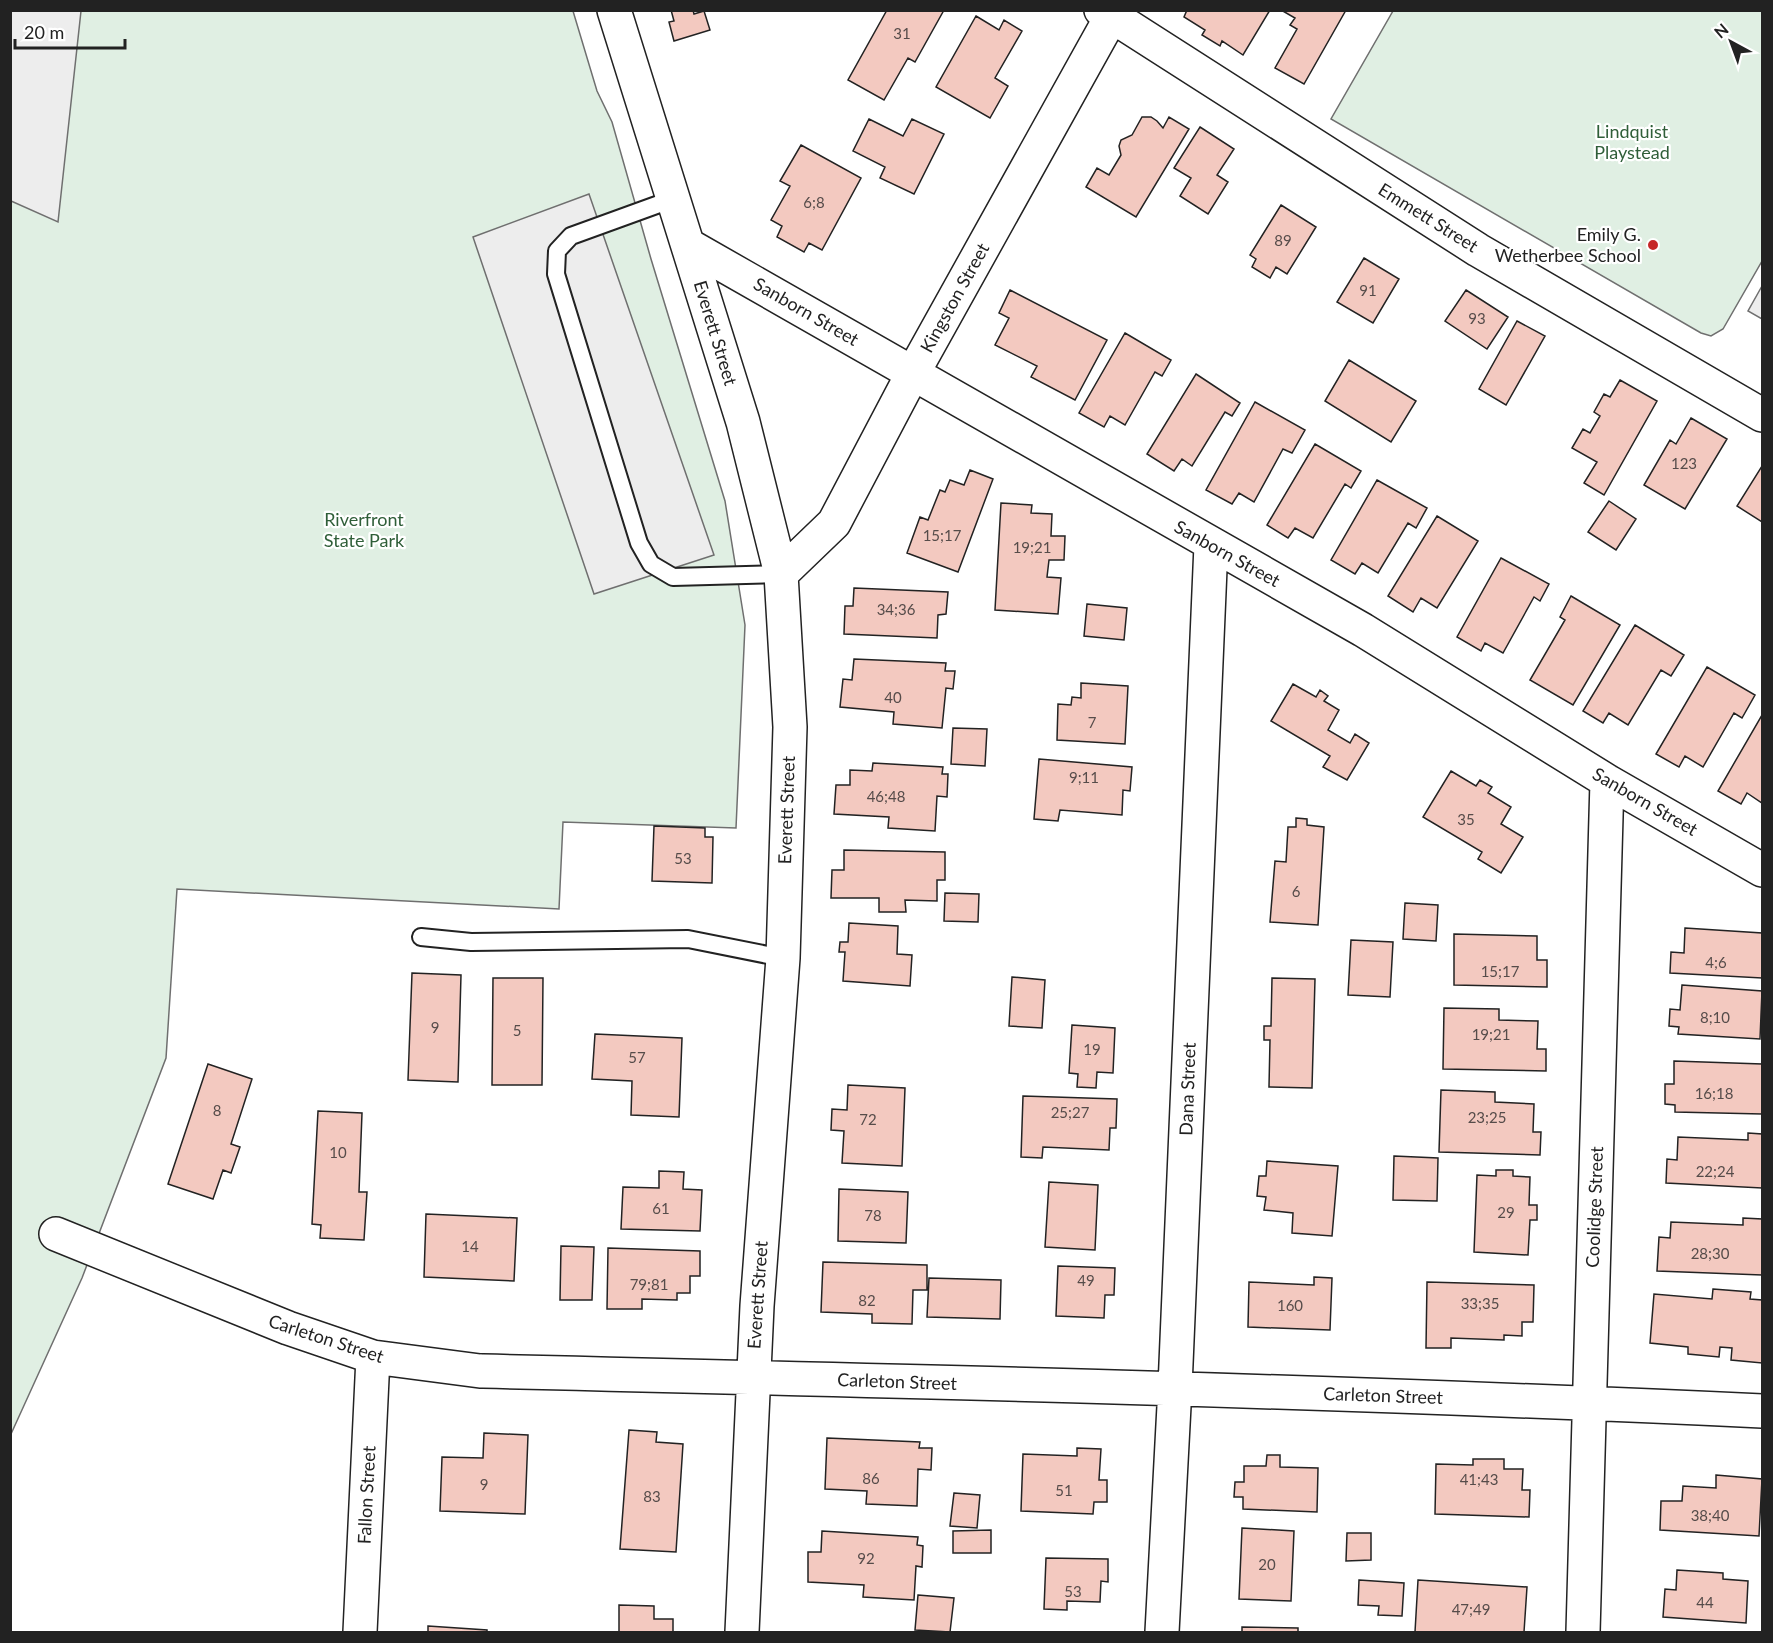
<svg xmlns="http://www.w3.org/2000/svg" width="1773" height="1643" viewBox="0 0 1773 1643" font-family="Lato,sans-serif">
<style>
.green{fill:#e0efe3;stroke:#6f6f6f;stroke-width:1.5}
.parking{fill:#ededed;stroke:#6f6f6f;stroke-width:1.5}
.building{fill:#f3c9c0;stroke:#222;stroke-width:1.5}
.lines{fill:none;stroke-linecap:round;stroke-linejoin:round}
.lane-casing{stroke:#222;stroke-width:20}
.street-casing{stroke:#222;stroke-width:36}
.lane{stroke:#fff;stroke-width:16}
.street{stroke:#fff;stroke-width:33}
.poi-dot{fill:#c62828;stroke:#fff;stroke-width:2}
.labels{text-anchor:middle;stroke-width:4.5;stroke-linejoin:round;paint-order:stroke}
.number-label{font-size:15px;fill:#564c4a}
.park-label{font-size:18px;fill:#2f5e38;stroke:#fff}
.street-label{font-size:18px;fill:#222;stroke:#fff}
.poi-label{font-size:18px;fill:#222;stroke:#fff;text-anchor:end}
</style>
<rect width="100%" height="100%" fill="#fff"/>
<path class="green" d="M11,11H573L597,91L612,122L651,259L725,501L745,625L736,828L563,822L559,909L177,889L166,1058L82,1278L11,1434Z
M1393,11H1762V261L1723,329L1711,336L1701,333L1331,119Z"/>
<path class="parking" d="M11,10L81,11L58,222L11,201Z
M589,194L714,555L594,594L473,237Z
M1762,286V319L1748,311Z"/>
<path class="building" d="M671,10H693L694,14L704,11L710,30L674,41L669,22L674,21Z
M887,10H944L915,62L908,58L884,100L848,80Z
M1187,10H1270L1243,55L1222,41L1220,46L1202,35L1205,30L1184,17Z
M1281,10H1346L1304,84L1275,68L1297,29L1290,25L1295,18Z
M976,16L999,30L1004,20L1022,31L995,78L1008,86L990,118L936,87Z
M1142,117H1151L1157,121L1163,128L1169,117L1189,129L1136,217L1086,187L1097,168L1109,175L1121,155L1119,146L1121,140L1132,135Z
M869,119L903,136L912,119L944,134L914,194L880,178L885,167L853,151Z
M1200,127L1234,149L1217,175L1228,182L1208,214L1180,196L1191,178L1174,168Z
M801,145L861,178L822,250L809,243L804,252L777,237L782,226L771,220L790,186L780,181Z
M1281,205L1316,227L1287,274L1276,267L1270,278L1252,267L1256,259L1250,255Z
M1364,258L1399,279L1373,323L1337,302Z
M1010,290L1107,340L1075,400L1031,377L1037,366L995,345L1009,318L999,313Z
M1466,290L1508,317L1487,349L1445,321Z
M1517,321L1545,336L1506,405L1479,389Z
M1125,333L1171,360L1162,376L1155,372L1125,425L1110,416L1104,427L1079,413Z
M1349,360L1416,401L1391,442L1325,401Z
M1196,374L1240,403L1232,416L1225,412L1192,466L1182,459L1174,471L1147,454Z
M1620,380L1657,401L1604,495L1584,483L1597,462L1572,448L1583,429L1590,433L1600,416L1594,412L1604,394L1610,397Z
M1255,402L1305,430L1292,453L1283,449L1254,502L1239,493L1232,504L1206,490Z
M1691,418L1727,439L1685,509L1644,485L1670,440L1676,444Z
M1315,444L1361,471L1351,488L1345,484L1313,538L1295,528L1288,538L1267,525Z
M1762,466V522L1737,506Z
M970,470L993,479L958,572L907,553L920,517L928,520L940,490L945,492L950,480L964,485Z
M1377,480L1427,508L1416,528L1408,523L1378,573L1362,563L1355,574L1331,560Z
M1609,501L1636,519L1616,550L1588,532Z
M1001,503L1032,505L1031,513L1052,514L1051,536H1065L1064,560H1049L1047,577L1061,578L1058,614L995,610Z
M1437,516L1478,541L1437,608L1421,598L1413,612L1388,596Z
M1501,558L1549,584L1540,601L1534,597L1503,653L1485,643L1481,651L1457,637Z
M854,588L948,592L946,614L938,615L937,638L844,634L845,606H853Z
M1571,596L1620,625L1573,705L1530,680L1565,620L1560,617Z
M1087,604L1127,608L1124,640L1084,636Z
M1635,625L1684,655L1671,676L1661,670L1628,725L1609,713L1603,723L1583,711Z
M854,659L946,663L945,671H955L953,689L946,688L942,728L893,724L894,712L840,707L843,679L852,680Z
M1707,667L1755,695L1742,718L1734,713L1703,767L1685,756L1679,767L1656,754Z
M1081,683L1128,686L1125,744L1057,740L1058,704L1071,705L1072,697L1081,698Z
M1293,684L1316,697L1320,690L1328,696L1324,701L1339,710L1328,730L1350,743L1355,734L1369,743L1347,780L1323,767L1330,756L1271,721Z
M1762,715V803L1747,793L1741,804L1718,791Z
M953,728L987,729L985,766L951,764Z
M1039,759L1132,767L1130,791L1123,790L1122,815L1060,810L1058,821L1034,819Z
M873,763L943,767L942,774H948L947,797L937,796L935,831L888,828L889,817L834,814L836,785H850V770L872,771Z
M1451,771L1476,786L1480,780L1492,787L1488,793L1511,807L1501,824L1523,837L1501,873L1478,859L1482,852L1423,817Z
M1296,818L1307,819V825L1324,827L1318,925L1270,922L1275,861L1286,862L1288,827H1296Z
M654,826L705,828V837H713L712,883L652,881Z
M844,850L945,852V880H937V901L905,900L906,912H879V898H831L832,870H844Z
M945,893L979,894L978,922L944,921Z
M1405,903L1438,905L1436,941L1403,939Z
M849,923L898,926L897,954L912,955L910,986L843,981L845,952H839L840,942H848Z
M1685,928L1762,933V978L1670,973L1671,952L1684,953Z
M1454,934L1537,936V960H1547V987L1454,985Z
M1351,940L1393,942L1390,997L1348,995Z
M412,973L461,975L458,1082L408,1080Z
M1012,977L1045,980L1042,1028L1009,1026Z
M493,978H543L542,1085H492Z
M1272,978L1315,979L1312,1088L1269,1087L1270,1040H1264V1026H1271Z
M1682,985L1762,991L1760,1039L1678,1034L1679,1027L1669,1026L1670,1009L1680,1010Z
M1444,1008L1499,1009V1020L1538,1021L1537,1049H1546V1071L1443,1069Z
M1072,1025L1115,1028L1113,1073L1097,1072L1096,1088L1077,1087L1078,1074L1069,1073Z
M595,1034L682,1038L679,1117L631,1115L632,1081L592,1079Z
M1674,1061L1762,1064V1114L1675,1112V1105L1665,1104V1084H1674Z
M208,1064L252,1079L231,1144L240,1147L231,1173L223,1170L213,1199L168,1184Z
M848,1085L905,1088L902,1166L842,1163L844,1131L831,1130L832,1109L847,1110Z
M1441,1090L1495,1092V1102L1534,1104L1533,1132H1541L1540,1155L1439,1152Z
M1023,1096L1117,1099L1116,1128H1110L1109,1150L1043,1147L1042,1158L1021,1157Z
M318,1111L362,1113L359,1192H367L364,1240L320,1238L321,1225L312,1224Z
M1748,1133L1762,1134V1188L1666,1183L1667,1159L1677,1160L1678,1137L1748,1140Z
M1394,1156L1438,1158L1437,1201L1393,1200Z
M1267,1161L1338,1166L1332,1236L1292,1233L1293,1213L1264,1210L1266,1197L1257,1196L1259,1176H1266Z
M1496,1170H1513V1176L1530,1177L1529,1205H1537V1220H1530L1528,1255L1474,1252L1477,1175L1496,1176Z
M659,1171L684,1172L683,1189L702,1190L700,1231L621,1229L623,1187L659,1188Z
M1049,1182L1098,1185L1095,1250L1045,1247Z
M839,1189L908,1192L906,1243L838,1241Z
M426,1214L517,1218L514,1281L424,1277Z
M1743,1218L1762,1219V1275L1657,1271L1659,1237L1670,1238L1671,1222L1743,1225Z
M561,1246L594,1247L592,1300H560Z
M608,1248L700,1251V1276H690V1293H677V1300L642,1299V1309H607Z
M823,1262L927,1265V1290H913L912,1324L872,1323V1314L821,1312Z
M1058,1266L1115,1268L1114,1295H1105L1104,1318L1056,1316Z
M1314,1277L1332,1278L1330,1330L1248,1327L1249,1282L1314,1285Z
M929,1278L1001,1280L1000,1319L927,1317Z
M1427,1282L1534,1285L1533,1322H1522V1336L1504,1335V1340L1451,1338V1348H1426Z
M1713,1289L1751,1292L1750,1299L1762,1300V1363L1731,1360L1732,1348L1720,1347L1719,1357L1688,1354V1347L1650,1343L1654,1294L1712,1299Z
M629,1430L657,1432L656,1442L683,1444L676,1552L620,1549Z
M484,1433L528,1435L525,1514L440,1511L442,1457L483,1458Z
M827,1438L920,1442L919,1448H932L931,1470L918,1469L917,1506L866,1504L867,1491L825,1489Z
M1077,1448L1101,1449L1099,1480H1107V1502H1094L1093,1514L1021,1511L1023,1454L1077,1456Z
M1267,1455H1280V1467L1318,1468L1317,1512L1243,1509V1497H1234L1235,1482H1244V1466H1266Z
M1473,1459H1504V1469H1523L1522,1490H1530L1529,1517L1435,1514L1436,1464L1473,1465Z
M1716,1475L1762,1479L1759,1536L1660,1530L1661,1501H1682L1683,1486L1716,1488Z
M954,1493L980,1495L977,1528L950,1526Z
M1242,1528L1294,1531L1291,1601L1239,1599Z
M991,1530V1553H953V1531Z
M822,1531L918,1537L917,1545L923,1546L922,1567L916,1566L914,1600L863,1597L864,1585L808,1582V1552H821Z
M1347,1533H1371V1560L1346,1561Z
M1046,1558L1108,1559V1582L1101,1581L1100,1602L1067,1601V1610L1044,1609Z
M1677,1570L1723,1573V1579L1748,1581L1746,1623L1663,1617L1665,1589L1676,1590Z
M1359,1580L1404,1583L1402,1616L1378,1615L1379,1606L1358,1605Z
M1418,1580L1527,1587L1524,1632H1415Z
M918,1595L954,1598L950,1632L915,1630Z
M619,1605L654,1606V1619H673V1632H619Z
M428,1626L487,1630V1632H428Z
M1242,1627L1298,1628V1632H1242Z"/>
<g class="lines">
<g class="lane-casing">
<path id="lane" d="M673,199L571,236L557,251L556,274L639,543L651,564L673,577L781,574
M421,937L471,942L688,939L783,958"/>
</g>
<g class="street-casing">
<path id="street" d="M614,10L743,422L781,574L790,727L783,958L757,1306L742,1632
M1101,10L1112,16L1478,250L1762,415
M688,245L1363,630L1607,781L1762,870
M781,574L834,523L913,373L1115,10
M56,1234L288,1328L373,1357L480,1371C907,1381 1335,1391 1762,1411
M360,1632L373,1357
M1162,1632L1175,1387L1211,545
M1583,1632L1607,781"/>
</g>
<use href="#lane" class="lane"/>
<use href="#street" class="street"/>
</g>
<circle class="poi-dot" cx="1653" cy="245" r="6"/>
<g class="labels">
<g class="number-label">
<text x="902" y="39">31</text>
<text x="814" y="208">6;8</text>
<text x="1283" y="246">89</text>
<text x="1368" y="296">91</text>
<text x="1477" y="324">93</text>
<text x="1684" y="469">123</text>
<text x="942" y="541">15;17</text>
<text x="1032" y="553">19;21</text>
<text x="896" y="615">34;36</text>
<text x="893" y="703">40</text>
<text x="1092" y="728">7</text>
<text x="1084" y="783">9;11</text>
<text x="886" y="802">46;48</text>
<text x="1466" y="825">35</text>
<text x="683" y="864">53</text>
<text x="1296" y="897">6</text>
<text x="1716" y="968">4;6</text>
<text x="1500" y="977">15;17</text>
<text x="1715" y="1023">8;10</text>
<text x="435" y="1033">9</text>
<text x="517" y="1036">5</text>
<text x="1491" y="1040">19;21</text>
<text x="1092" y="1055">19</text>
<text x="637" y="1063">57</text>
<text x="1714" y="1099">16;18</text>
<text x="217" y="1116">8</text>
<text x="1070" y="1118">25;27</text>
<text x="1487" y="1123">23;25</text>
<text x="868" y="1125">72</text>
<text x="338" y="1158">10</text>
<text x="1715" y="1177">22;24</text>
<text x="661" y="1214">61</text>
<text x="1506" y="1218">29</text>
<text x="873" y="1221">78</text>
<text x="470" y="1252">14</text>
<text x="1710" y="1259">28;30</text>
<text x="1086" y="1286">49</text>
<text x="649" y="1290">79;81</text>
<text x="867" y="1306">82</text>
<text x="1480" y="1309">33;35</text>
<text x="1290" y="1311">160</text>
<text x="871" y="1484">86</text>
<text x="1479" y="1485">41;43</text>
<text x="484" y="1490">9</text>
<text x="1064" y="1496">51</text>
<text x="652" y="1502">83</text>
<text x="1710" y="1521">38;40</text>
<text x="866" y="1564">92</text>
<text x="1267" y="1570">20</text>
<text x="1073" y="1597">53</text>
<text x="1705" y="1608">44</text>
<text x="1471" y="1615">47;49</text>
</g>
<g class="park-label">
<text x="1632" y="138">Lindquist<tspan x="1632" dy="21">Playstead</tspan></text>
<text x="364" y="526">Riverfront<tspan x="364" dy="21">State Park</tspan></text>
</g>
<g class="street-label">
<text transform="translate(1428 218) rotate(32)" y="6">Emmett Street</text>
<text transform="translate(955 298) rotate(-61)" y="6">Kingston Street</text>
<text transform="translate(806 312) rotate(30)" y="6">Sanborn Street</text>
<text transform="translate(715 333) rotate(73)" y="6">Everett Street</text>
<text transform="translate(1227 554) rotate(29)" y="6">Sanborn Street</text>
<text transform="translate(1645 802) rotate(30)" y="6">Sanborn Street</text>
<text transform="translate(787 810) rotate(-88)" y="6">Everett Street</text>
<text transform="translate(1188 1089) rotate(-88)" y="6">Dana Street</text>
<text transform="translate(1595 1207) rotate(-88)" y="6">Coolidge Street</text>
<text transform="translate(758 1295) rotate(-86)" y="6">Everett Street</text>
<text transform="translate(326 1339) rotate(18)" y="6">Carleton Street</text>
<text transform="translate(897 1382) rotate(2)" y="6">Carleton Street</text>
<text transform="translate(1383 1396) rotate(2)" y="6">Carleton Street</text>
<text transform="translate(367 1495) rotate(-87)" y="6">Fallon Street</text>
</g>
<g class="poi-label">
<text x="1641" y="241">Emily G.<tspan x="1641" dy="21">Wetherbee School</tspan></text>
</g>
</g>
<rect width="1773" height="1643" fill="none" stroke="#222222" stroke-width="24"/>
<g transform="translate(1731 42) rotate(319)" stroke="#ffffff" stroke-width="4.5" paint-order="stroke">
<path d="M0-4.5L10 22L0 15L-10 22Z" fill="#222222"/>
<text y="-9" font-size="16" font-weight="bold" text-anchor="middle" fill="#222222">N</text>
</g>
<path d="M15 39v9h110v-9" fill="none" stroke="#222222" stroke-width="3"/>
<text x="24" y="39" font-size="18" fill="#222222" stroke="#ffffff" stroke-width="4.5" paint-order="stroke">20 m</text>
</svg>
